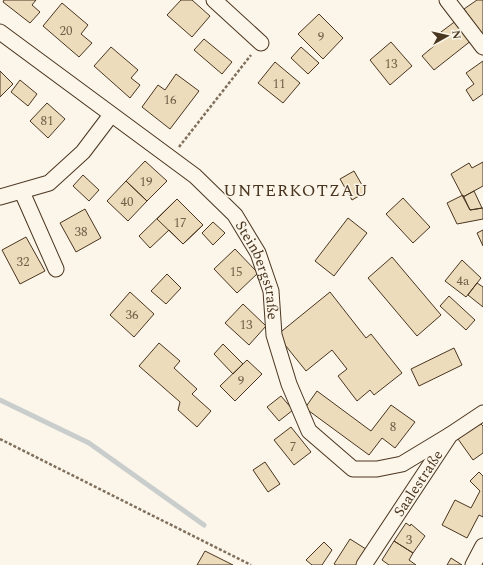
<svg xmlns="http://www.w3.org/2000/svg" width="483" height="565" viewBox="0 0 483 565" font-family="Spectral,serif">
<style>
.lines{fill:none;stroke-linecap:round;stroke-linejoin:round}
.stream{stroke:#c9cecd;stroke-width:5}
.building{fill:#ecdcbc;stroke:#4a3520}
.street-casing{stroke:#4a3520;stroke-width:17}
.path{stroke:#7f6f5c;stroke-width:2.5;stroke-dasharray:3 2;stroke-linecap:butt}
.street{stroke:#fbf6e9;stroke-width:15}
.labels{text-anchor:middle;stroke-width:3;stroke-linejoin:round;paint-order:stroke}
.number-label{font-size:13px;fill:#725f47}
.street-label{font-size:15px;fill:#4a3520;stroke:#fbf6e9}
.quarter-label{font-size:17px;letter-spacing:1px;fill:#4a3520;stroke:#fbf6e9}
</style>
<rect width="100%" height="100%" fill="#fbf6e9"/>
<g class="lines">
<path class="stream" d="M0,400L89,443L204,525"/>
</g>
<path class="building" d="M4,0H36L32,5L40,12L30,23L3,2Z
M181,0H192L210,16L192,37L167,15Z
M477,0H483V35L464,9Z
M62,3L88,25L81,34L92,43L79,57L43,26Z
M319,14L343,38L323,59L298,34Z
M457,20L472,40L434,70L422,56L441,40L437,35Z
M204,39L232,62L222,74L194,50Z
M391,42L412,66L390,85L370,60Z
M111,47L138,70L131,78L140,85L130,98L94,66Z
M301,47L319,63L308,74L291,58Z
M483,61V94L473,101L466,90L474,84L466,73Z
M275,62L300,83L283,103L258,83Z
M0,71L13,84L0,97Z
M176,74L199,91L170,129L142,107L158,85L165,90Z
M20,80L37,94L28,106L11,92Z
M47,103L65,119L48,138L30,121Z
M145,161L167,181L147,201L126,181Z
M483,162V186L463,197L451,174L469,163L472,168Z
M354,171L366,192L352,200L340,179Z
M83,175L99,190L89,201L73,186Z
M126,181L147,201L128,221L107,201Z
M474,191L482,208L470,210L463,197Z
M463,195L470,210L483,208V219L457,224L447,203Z
M403,198L430,227L413,243L386,214Z
M177,199L203,225L183,244L157,219Z
M177,199L203,225L183,244L169,230L150,248L139,236Z
M85,209L101,238L76,252L60,223Z
M348,218L367,233L334,276L315,261Z
M213,222L225,233L213,245L202,233Z
M483,230V246L477,233Z
M26,237L45,271L20,284L2,250Z
M235,249L258,273L237,293L214,269Z
M392,257L441,315L417,336L368,278Z
M462,260L481,278L466,297L445,281Z
M167,274L181,288L166,304L151,291Z
M477,283L483,287V307L468,295Z
M130,292L154,314L134,337L110,315Z
M330,292L366,338L371,334L402,373L374,395L370,390L357,401L338,376L347,369L332,350L306,371L277,335Z
M449,296L475,320L466,330L440,306Z
M243,304L266,326L249,345L225,323Z
M159,343L180,361L174,368L197,389L192,394L211,411L197,427L178,410L180,402L139,366Z
M223,344L243,364L233,374L214,354Z
M454,348L462,365L419,386L411,369Z
M247,360L262,374L235,401L220,386Z
M317,391L371,431L391,405L415,422L395,448L382,438L369,455L305,408Z
M281,396L293,410L279,421L267,407Z
M480,423L483,426V453L473,460L458,439Z
M291,427L311,452L294,465L274,440Z
M265,462L280,484L268,492L253,470Z
M479,472L483,476V517L479,515L467,538L442,525L455,500L471,508L480,491L470,481Z
M406,523L410,526L411,524L425,536L413,553L394,541Z
M350,539L369,551L360,565H336L334,564Z
M394,541L413,553L409,560L416,565H389L382,560Z
M324,542L332,550L322,565H312L306,560Z
M205,551L233,565H197Z
M451,558L462,565H447Z"/>
<g class="lines">
<g class="street-casing">
<g id="street">
<path d="M214,0L261,43"/>
<path d="M447,0L483,47"/>
<path id="s1" d="M0,32L195,176L235,215L258,253L271,291L274,335L289,384L309,431L353,469H377L402,464L450,435"/>
<path d="M22,192L56,269"/>
<path d="M0,197L49,183L83,152L111,115"/>
<path id="s2" d="M364,565L450,435L483,413"/>
<path d="M473,565L483,546"/>
</g>
</g>
<path class="path" d="M179,147L251,55
M0,439L251,565"/>
<use href="#street" class="street"/>
</g>
<g class="labels">
<g class="number-label">
<text x="66" y="35">20</text>
<text x="321" y="41">9</text>
<text x="391" y="68">13</text>
<text x="279" y="88">11</text>
<text x="170" y="104">16</text>
<text x="47" y="125">81</text>
<text x="146" y="186">19</text>
<text x="127" y="206">40</text>
<text x="180" y="227">17</text>
<text x="81" y="236">38</text>
<text x="23" y="266">32</text>
<text x="236" y="276">15</text>
<text x="463" y="285">4a</text>
<text x="132" y="319">36</text>
<text x="246" y="329">13</text>
<text x="241" y="385">9</text>
<text x="393" y="431">8</text>
<text x="293" y="451">7</text>
<text x="409" y="544">3</text>
</g>
<g class="street-label">
<text dy="5" stroke="none"><textPath href="#s1" startOffset="359">Steinbergstraße</textPath></text>
<text dy="5" stroke="none"><textPath href="#s2" startOffset="98">Saalestraße</textPath></text>
</g>
<g class="quarter-label">
<text x="296" y="196">UNTERKOTZAU</text>
</g>
</g>
<g transform="translate(447 36) rotate(82)" stroke="#fbf6e9" stroke-width="3" paint-order="stroke">
<path d="M0-3L7 15L0 10L-7 15Z" fill="#4a3520"/>
<text y="-6" font-size="11" font-weight="bold" text-anchor="middle" fill="#4a3520">N</text>
</g>
</svg>
